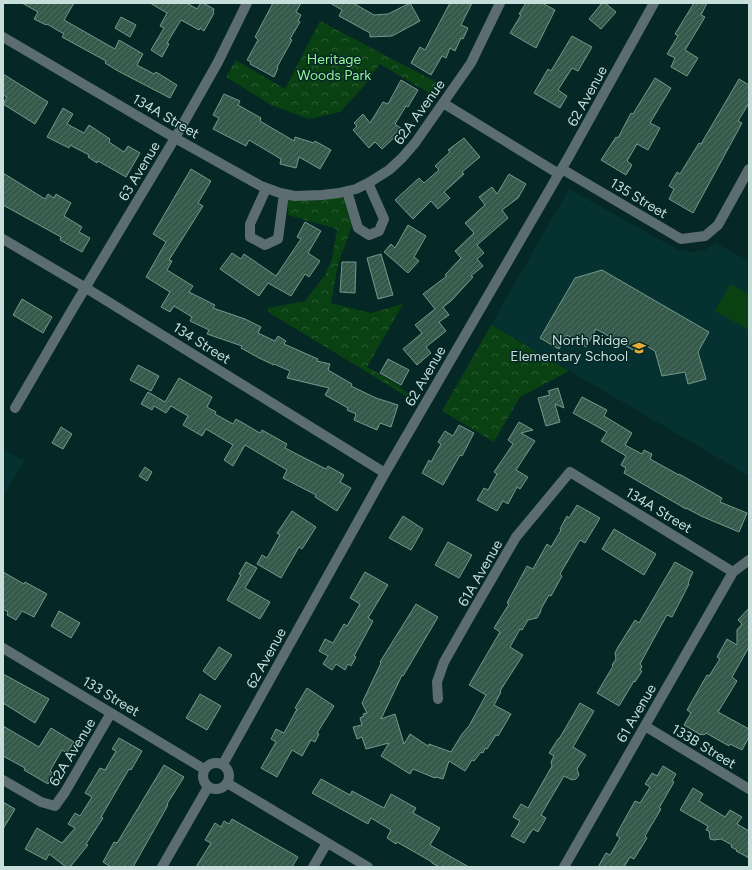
<svg xmlns="http://www.w3.org/2000/svg" width="752" height="870" viewBox="0 0 752 870" font-family="Figtree,sans-serif">
<style>
.built{fill:#053230}
.park{fill:url(#park-crowns)}
.pitch{fill:#0a4113}
.building{fill:url(#building-hatch);stroke:#749a8a}
.lines{fill:none;stroke-linecap:round;stroke-linejoin:round}
.minor{stroke:#5b6d70;stroke-width:10}
.labels{text-anchor:middle;stroke-width:3;stroke-linejoin:round;paint-order:stroke}
.park-label{font-size:14px;fill:#96f39b;stroke:#052725}
.street-label{font-size:14px;fill:#c7dedb;stroke:#052725}
.poi-label{font-size:14px;fill:#c7dedb;stroke:#052725;text-anchor:end}
</style>
<defs>
<pattern id="park-crowns" width="20" height="18" patternUnits="userSpaceOnUse"><rect width="20" height="18" fill="#0a4113"/><path d="M2 6a3 3 0 1 1 6 0M12 15a3 3 0 1 1 6 0" fill="none" stroke="#2c5c35"/></pattern>
<pattern id="building-hatch" width="6" height="6" patternUnits="userSpaceOnUse"><rect width="6" height="6" fill="#35594b"/><path d="M-1 1l2-2M0 6l6-6M5 7l2-2" fill="none" stroke="#517064"/></pattern>
</defs>
<rect width="100%" height="100%" fill="#052725"/>
<path class="built" d="M569,189L680,251L694,252L705,250L716,243L749,261V476L491,325Z
M3,449L24,461L3,497Z"/>
<path class="park" d="M320,21L442,85L434,96L380,64L364,86L340,112L309,119L271,105L226,77L236,60L285,89Z
M345,195L352,226L338,264L331,303L371,313L403,304L367,367L398,385L421,405L268,312V308L305,301L325,275L332,259L337,229L288,215V200Z
M491,325L569,371L520,397L494,442L442,411Z"/>
<path class="pitch" d="M730,284L749,295V330L715,311Z"/>
<path class="building" d="M22,3H74L64,20L115,49L119,40L143,54L137,65L154,74L156,72L177,85L170,98L118,71L105,63L106,61L62,37L64,34L47,24L46,25L34,19L38,12Z
M150,3H187L197,9L201,3H203L214,9L213,12L214,13L204,31L200,28L199,30L181,20L167,43L169,44L162,57L151,50L164,28L160,26L167,13Z
M273,3H301L296,12L301,15L298,21L300,22L290,39L292,40L277,67L278,68L274,77L250,64L251,62L247,60L258,40L255,37Z
M330,3H353L374,15L388,14L410,3L420,21L392,36L370,37V33L339,16L342,10Z
M450,3H472L461,25L468,28L463,39L461,38L455,51L450,48L446,58L442,56L431,75L411,63L420,47L425,50Z
M526,3H542L555,10L536,48L510,33L521,15L519,14Z
M602,3H605L616,12L601,29L589,19Z
M694,3H707L701,15L705,17L685,50L698,58L687,76L671,67L675,58L667,54L678,36L675,34Z
M121,17L136,25L130,37L115,28Z
M572,36L592,47L578,71L572,68L558,90L567,96L560,108L534,93L548,69L551,71Z
M3,74L48,102L35,124L3,104L7,97L3,95Z
M655,78L671,88L650,123L660,128L648,150L637,144L627,161L632,165L626,175L601,160L616,137L618,138L631,113L633,114Z
M739,79L749,85V103L738,121L742,123L693,213L669,199L674,189L669,186L677,172L680,174L699,143L701,144Z
M401,80L418,90L408,107L406,106L395,124L402,129L398,134L382,149L375,142L369,148L353,130L357,126L354,123L363,114L370,123L383,102L388,104Z
M224,94L240,101L238,105L261,118L260,121L294,141L295,137L314,143L315,141L331,150L320,169L299,157L296,168L280,164L281,159L249,140L246,146L213,129L219,118L213,115Z
M63,108L73,114L67,124L84,133L89,125L110,139L109,142L124,152L128,146L140,153L126,177L98,161L97,163L88,157L89,155L70,145L69,148L47,137Z
M464,138L480,157L462,172L464,174L444,192L450,198L438,209L431,201L413,219L395,200L419,178L424,183L439,170L435,166L450,152L448,150Z
M191,169L211,181L198,203L203,206L169,260L172,261L167,270L193,286L189,292L215,305L213,308L245,319L261,327L258,333L275,341L278,336L286,341L284,344L318,359L317,361L330,364L328,370L352,384L351,386L376,398L398,405L391,427L380,423L377,430L354,420L356,414L347,410L348,408L325,395L329,388L287,378L290,371L274,364V365L259,358L241,348L242,346L207,334L209,330L190,321L192,317L174,306L170,312L161,307L170,292L146,277L166,242L153,234Z
M3,173L45,199L48,194L54,198L56,194L71,203L64,216L82,227L79,232L90,238L82,252L60,240L61,237L3,205Z
M509,174L526,184L518,198L502,210L508,218L477,245L484,253L477,259L483,266L471,276L473,277L451,301L443,307L449,315L439,322L446,331L426,347L431,353L417,365L403,349L422,333L415,325L435,309L423,294L447,276L445,275L461,258L455,251L474,233L465,223L485,205L479,197L492,187L497,194Z
M305,222L321,231L308,253L320,261L309,277L305,274L291,296L268,283L259,296L220,269L232,253L241,259L244,254L276,276L301,239L297,237Z
M408,225L426,236L414,257L419,261L408,273L384,252L391,244L395,248Z
M381,254L393,295L378,299L367,258Z
M342,262H356L355,293L340,292Z
M602,270L709,332L698,352L706,379L688,384L685,372L662,376L655,351L640,342L635,351L596,329L586,347L567,335L559,349L540,338L575,278Z
M22,299L52,317L43,333L13,315Z
M388,359L409,370L401,385L380,373Z
M138,365L159,376L151,391L130,380Z
M179,378L212,397L207,407L216,412L215,414L233,424L236,419L260,433L262,430L287,444L285,448L326,469L328,466L344,475L340,482L351,488L337,511L315,497L316,495L283,478L287,470L245,445L233,466L224,460L233,445L206,429L202,436L183,425L188,416L171,406L166,413L154,406L152,410L141,404L148,392L165,402Z
M558,388L564,408L555,404L560,422L546,426L538,398L550,395L548,391Z
M582,397L607,410L604,416L632,433L625,445L642,454L644,450L652,454L650,459L679,475V474L722,498L720,502L747,513L739,532L701,516L686,508V509L624,473L626,468L621,465L626,456L601,441L607,432L573,413Z
M519,422L533,430L521,433L535,441L516,470L528,477L520,489L517,487L508,504L503,501L497,511L477,500L484,488L488,490L497,474L494,472L513,444L508,440Z
M459,425L474,433L462,456L460,455L443,485L422,473L429,460L431,462L441,444L438,442L445,431L453,436Z
M61,427L72,434L63,449L52,443Z
M145,467L152,472L147,481L139,476Z
M577,505L600,518L585,543L580,540L560,574L562,576L551,596L549,595L541,609V611L537,618L528,620L522,630L520,629L510,647L523,655L500,691L501,692L494,705L511,714L498,736L496,735L487,749L485,748L483,753L481,752L474,761L472,760L465,771L449,761L443,779L436,777L435,778L413,769L410,774L381,756L389,743L366,749L362,737L357,739L353,727L362,725L360,718L364,716L363,714L367,713L362,703L381,663L380,662L416,604L438,617L403,676L402,675L381,719L395,714L404,744L410,734L428,746L429,744L451,752L462,734L469,726L486,695L469,685L500,632L494,628L509,604L507,603L527,566L533,569L547,544L551,547L561,530L560,529L567,516L569,518Z
M292,511L316,527L302,549L299,547L281,578L257,564L262,555L267,558L280,535L277,533Z
M403,516L423,529L411,550L389,538Z
M614,529L656,554L644,575L602,549Z
M448,542L472,555L459,578L435,565Z
M246,562L257,568L245,588L270,602L260,619L227,600L241,575L239,574Z
M675,562L693,572L688,583L689,584L672,617L667,615L653,640L640,664L642,666L640,670L642,671L635,682L634,681L619,706L597,693L613,666L612,665L616,659L615,653L618,647L635,620L639,623Z
M3,572L24,584L25,582L47,594L34,617L22,611L16,620L7,615L8,612L3,609Z
M365,572L388,585L368,618L373,621L354,656L356,657L351,666L348,664L345,670L336,664L332,670L323,664L328,656L319,651L325,639L333,643L344,624L347,626L360,604L350,598Z
M749,608V647L732,677L737,681L718,712L749,729V737L742,750L730,744L729,746L706,733L704,735L702,734L701,735L684,725L691,713L687,710L707,675L709,676L720,659L717,657L727,639L737,645V630L742,624L738,620Z
M59,611L80,623L71,638L51,626Z
M219,647L232,655L215,680L203,671Z
M3,674L49,699L35,723L3,703Z
M307,688L334,706L317,733L319,734L315,742L311,740L302,756L292,750L277,777L261,768L276,742L271,739L276,729L284,733L297,709L295,708Z
M200,694L221,706L207,730L186,718Z
M580,703L594,711L573,747L586,755L577,769L579,775L576,779L572,780L564,776L541,815L546,818L538,832L533,829L524,843L511,836L520,821L513,817L521,804L528,808L552,766L551,762L554,756L549,753L558,739H559Z
M3,726L39,747L51,728L74,742L67,753L62,750L50,771L54,774L48,784L24,770L25,768L3,756Z
M119,738L142,751L131,770L129,769L101,817L103,818L86,844L88,845L70,867H66L49,854L46,860L25,849L37,828L62,843L75,828L68,824L75,813L80,816L92,797L85,793L100,768L105,770L116,751L112,749Z
M164,765L184,777L167,804L168,805L133,867H111L103,862L114,842L117,843Z
M663,766L676,774L672,781L674,782L659,808L661,809L645,836L647,838L634,859L630,857L624,867H598L606,853L610,855L620,838L616,835L635,801L640,803L650,787L645,784L652,773L657,776Z
M321,779L350,795L352,791L384,808L391,794L416,808L413,813L440,828L430,845L469,867H439L432,863V862L397,842L396,844L387,838L391,830L371,818L368,824L312,793Z
M693,788L703,794L699,801L725,817L730,810L742,817L737,824L749,831V858L736,851L737,850L731,847L732,845L721,839L714,840L710,839L709,831L706,830L708,826L680,810Z
M3,802L15,809L3,829Z
M232,819L298,857L292,867H196L211,843L205,840L215,823L221,827L224,821L229,824Z"/>
<g class="lines">
<path class="minor" d="M3,37L175,138L261,186L280,193L295,196L322,195L339,193L356,189L370,182L389,170L402,158L415,143L471,63L500,3
M443,103L559,174
M562,169L681,239L705,236L718,225L749,169
M266,189L250,224V237L265,245L278,239L284,194
M347,191L358,228L369,235L379,231L384,219L368,183
M3,239L86,288L385,473
M15,408L69,315L175,138L218,62L247,3
M3,648L204,769
M438,699L437,682L444,662L469,618L516,537L570,472L733,572
M645,726L749,789
M203 776a13 13 0 1 1 26 0a13 13 0 1 1-26 0Z
M223,764L385,473L568,158L654,3
M3,780L41,802L55,806L65,792L111,713
M227,783L368,867
M162,867L208,787
M313,867L327,843
M564,867L733,572L749,560"/>
</g>
<defs>
<g id="school-bare" transform="scale(1.08)"><path d="M0-5L7-2L0 1L-7-2ZM-4 1L0 2.5L4 1V4Q0 6-4 4Z" fill="#e7ac37" stroke="#052725" stroke-width="2.5" paint-order="stroke"/></g>
</defs>
<g fill-rule="evenodd">
<use href="#school-bare" x="639" y="348"/>
</g>
<g class="labels">
<g class="park-label">
<text x="334" y="64">Heritage<tspan x="334" dy="16">Woods Park</tspan></text>
</g>
<g class="street-label">
<text transform="translate(587 96) rotate(-61)" y="5">62 Avenue</text>
<text transform="translate(419 112) rotate(-54)" y="5">62A Avenue</text>
<text transform="translate(166 116) rotate(30)" y="5">134A Street</text>
<text transform="translate(139 171) rotate(-59)" y="5">63 Avenue</text>
<text transform="translate(639 198) rotate(31)" y="5">135 Street</text>
<text transform="translate(202 343) rotate(32)" y="5">134 Street</text>
<text transform="translate(425 376) rotate(-60)" y="5">62 Avenue</text>
<text transform="translate(659 510) rotate(31)" y="5">134A Street</text>
<text transform="translate(480 573) rotate(-60)" y="5">61A Avenue</text>
<text transform="translate(266 658) rotate(-61)" y="5">62 Avenue</text>
<text transform="translate(111 696) rotate(31)" y="5">133 Street</text>
<text transform="translate(636 713) rotate(-60)" y="5">61 Avenue</text>
<text transform="translate(704 746) rotate(31)" y="5">133B Street</text>
<text transform="translate(72 752) rotate(-59)" y="5">62A Avenue</text>
</g>
<g class="poi-label">
<text x="628" y="345">North Ridge<tspan x="628" dy="16">Elementary School</tspan></text>
</g>
</g>
<rect width="752" height="870" fill="none" stroke="#c7dedb" stroke-width="8"/>
</svg>
